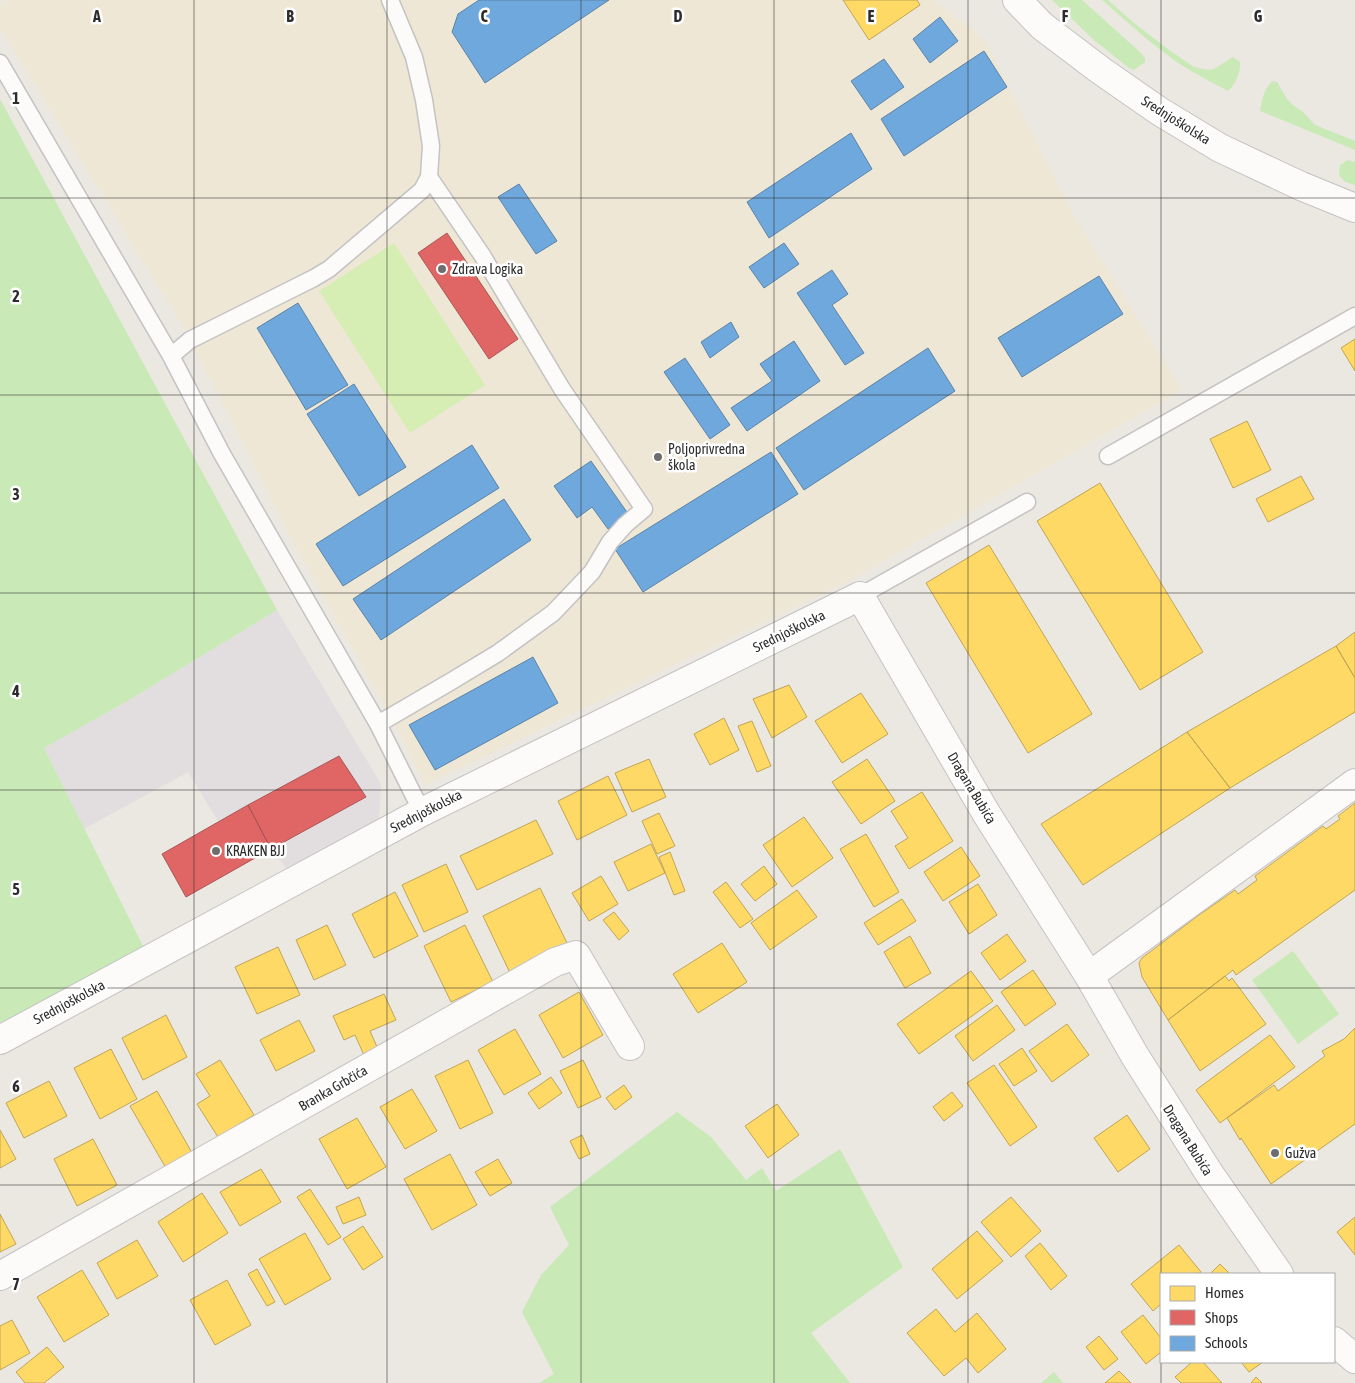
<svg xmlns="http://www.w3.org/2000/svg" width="1355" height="1383" viewBox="0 0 1355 1383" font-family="'Asap Condensed',sans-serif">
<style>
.industrial{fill:#e2dee0}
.education{fill:#efe7d5}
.green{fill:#c9e9b7}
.pitch{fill:#d6edb4}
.homes{fill:#ffd966;stroke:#c0a555}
.shops{fill:#e06666;stroke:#a55}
.schools{fill:#6fa8dc;stroke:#5b83a7}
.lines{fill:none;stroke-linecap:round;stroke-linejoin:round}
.service-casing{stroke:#c4c3c3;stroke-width:19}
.minor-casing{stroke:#c4c3c3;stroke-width:30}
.service{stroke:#fcfbfa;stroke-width:16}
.minor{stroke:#fcfbfa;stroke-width:28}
.grid{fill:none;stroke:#2c2c2c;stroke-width:1;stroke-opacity:0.55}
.poi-dot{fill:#6f6d6b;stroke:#fff;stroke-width:2}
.labels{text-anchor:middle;stroke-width:5;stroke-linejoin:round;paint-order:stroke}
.street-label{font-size:14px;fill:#2c2c2c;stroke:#fff}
.poi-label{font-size:14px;fill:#2c2c2c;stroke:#fff;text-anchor:start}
.grid-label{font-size:16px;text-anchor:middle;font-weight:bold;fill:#2c2c2c;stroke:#fff;stroke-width:5;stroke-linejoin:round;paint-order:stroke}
</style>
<rect width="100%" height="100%" fill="#ebe7e1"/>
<path class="industrial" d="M277,610L381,784L379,822L286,868L271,849L248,806L218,821L188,772L84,829L44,748L129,700Z"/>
<path class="education" d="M7,0H934L971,28L985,40L1072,212L1182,390L853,579L425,785L395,725L292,540L185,330L0,28V5Z"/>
<path class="green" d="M1052,0H1082L1141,53L1145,58V62L1134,70L1129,68L1094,40Z
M1102,0H1108L1134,23L1169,50L1194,67L1209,70L1214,69L1233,57L1240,62C1241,71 1235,86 1228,91C1210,81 1191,72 1174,60C1149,42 1125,20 1102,0Z
M1273,81L1277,82L1287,99L1294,106L1302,111L1315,125L1355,141V150L1260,111C1262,100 1264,88 1273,81Z
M0,99L277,610L129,700L44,748L145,950L0,1023Z
M1348,160L1355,162V185L1345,182L1339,175L1340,165Z
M1293,951L1339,1014L1298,1044L1252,980Z
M677,1112L711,1137L746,1180L762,1168L776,1191L840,1149L903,1267L811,1333L850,1383H539L554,1374L522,1312L541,1275L569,1245L550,1207Z
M1054,1372L1063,1383H1041Z"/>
<path class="pitch" d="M394,243L485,385L410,433L319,291Z"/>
<path class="homes" d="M843,0H917L920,5L869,40Z
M1355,339V371L1341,348Z
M1247,421L1271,470L1233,488L1210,439Z
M1301,476L1314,499L1268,522L1256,499Z
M1100,483L1203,652L1140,690L1037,521Z
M989,545L1092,714L1028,753L926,583Z
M1355,632V678L1336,646Z
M1336,646L1355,678V712L1230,788L1187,732Z
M789,685L807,717L772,738L753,699Z
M861,693L888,734L842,763L815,721Z
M724,718L739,750L710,765L694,734Z
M752,721L771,766L757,772L738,726Z
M1187,732L1230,788L1083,885L1041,824Z
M649,759L666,797L632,812L615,773Z
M867,759L895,801L861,824L832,782Z
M608,776L627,815L577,840L558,801Z
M922,792L953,841L909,869L895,846L908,838L891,811Z
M1355,803V890L1236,975L1233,970L1168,1020L1142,977L1139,963L1142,958L1199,915L1235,890L1238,894L1257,880L1255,876L1323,826L1326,829L1340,819L1338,816Z
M659,813L675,846L657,854L642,821Z
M804,817L833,858L792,887L763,845Z
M536,820L553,854L477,890L460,856Z
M866,834L899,892L874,907L840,849Z
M651,844L665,873L628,891L614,862Z
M961,847L980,876L943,901L924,872Z
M670,852L685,891L674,895L659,857Z
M446,864L468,912L424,932L402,885Z
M764,866L777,884L755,901L741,884Z
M601,876L618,904L589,921L572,893Z
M726,882L753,919L740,928L713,892Z
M978,884L997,915L969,934L949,902Z
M540,888L569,947L511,975L483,916Z
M797,890L817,917L770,950L751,923Z
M395,892L418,936L374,958L352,914Z
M902,899L916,921L878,945L864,923Z
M614,912L629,931L619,940L603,920Z
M327,925L346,965L314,980L296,940Z
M465,925L493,982L451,1002L424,946Z
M1007,934L1026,961L1000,980L981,953Z
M910,936L931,973L905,988L884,952Z
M722,943L747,982L698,1013L673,974Z
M278,947L300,995L257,1014L235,967Z
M1033,970L1056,1004L1025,1026L1001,992Z
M971,971L993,1001L919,1054L897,1024Z
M1225,976L1229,981L1232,978L1266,1024L1200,1071L1168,1020Z
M579,992L603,1035L563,1058L539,1015Z
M384,994L396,1020L370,1031L381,1056L367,1062L355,1035L344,1040L333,1016Z
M997,1005L1015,1030L973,1061L955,1036Z
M166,1015L187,1057L143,1080L122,1038Z
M299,1020L315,1051L276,1071L260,1040Z
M1067,1024L1089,1055L1052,1082L1029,1051Z
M1355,1028V1124L1271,1184L1241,1138L1240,1140L1227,1118L1274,1085L1278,1091L1325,1056L1322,1051L1344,1039Z
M515,1029L541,1074L504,1095L478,1050Z
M1270,1035L1295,1067L1220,1123L1196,1090Z
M1022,1048L1037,1071L1014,1086L999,1064Z
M111,1049L137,1099L100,1119L74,1068Z
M220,1060L254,1115L218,1137L197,1104L210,1096L196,1074Z
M468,1060L493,1113L460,1129L435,1076Z
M583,1060L601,1097L578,1108L560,1071Z
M994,1065L1037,1127L1010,1146L967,1083Z
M551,1077L562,1093L539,1109L528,1093Z
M49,1081L67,1116L24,1138L6,1103Z
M624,1085L632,1097L615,1110L606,1098Z
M412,1089L437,1131L405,1149L380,1107Z
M157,1091L196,1160L170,1175L130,1106Z
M952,1092L963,1106L944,1121L933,1107Z
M777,1104L799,1135L768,1158L745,1126Z
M1127,1115L1150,1149L1118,1172L1094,1138Z
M357,1118L386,1167L347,1189L319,1139Z
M0,1130L16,1159L0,1168Z
M582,1135L590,1154L579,1159L570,1141Z
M93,1139L117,1185L77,1206L54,1159Z
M450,1154L477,1205L432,1230L404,1179Z
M498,1159L512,1183L490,1196L475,1172Z
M261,1169L281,1202L240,1226L220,1192Z
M310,1189L341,1237L328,1245L297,1197Z
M202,1193L228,1233L183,1262L158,1222Z
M359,1197L366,1215L343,1224L336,1207Z
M1011,1197L1041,1231L1011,1257L981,1222Z
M0,1214L16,1244L0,1252Z
M1355,1217V1255L1337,1232Z
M363,1226L383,1257L363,1270L343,1239Z
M977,1231L1003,1261L957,1299L932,1269Z
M305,1233L331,1279L285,1305L259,1259Z
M137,1240L158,1276L117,1299L97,1263Z
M1040,1243L1067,1276L1051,1290L1025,1256Z
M1179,1245L1201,1272L1198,1274H1161V1304L1153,1311L1131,1284Z
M1220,1264L1230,1274H1210Z
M257,1269L275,1302L267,1306L248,1274Z
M82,1270L109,1315L64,1342L37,1297Z
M227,1280L251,1325L215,1345L190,1300Z
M936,1309L955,1332L977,1313L1006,1349L978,1373L966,1358L944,1376L907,1333Z
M1143,1315L1161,1338V1352L1146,1364L1121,1332Z
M12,1320L30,1353L0,1370V1326Z
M1099,1336L1118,1359L1104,1370L1086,1347Z
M47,1347L64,1367L44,1383H25L16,1372Z
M1192,1362H1203L1222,1383H1181L1175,1377Z
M1241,1362H1263L1249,1372Z
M1119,1371L1131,1383H1105Z
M1256,1377L1262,1383H1251Z"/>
<path class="shops" d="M447,233L518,339L489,359L418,253Z
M339,756L366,797L271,849L248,805Z
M248,805L271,849L186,897L162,854Z"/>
<path class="schools" d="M479,0H609L485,83L452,32L458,14Z
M940,17L958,41L930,63L913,39Z
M984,51L1007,87L904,156L881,119Z
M884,59L904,87L871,110L851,81Z
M851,133L872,169L769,238L747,202Z
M519,184L557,241L536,254L498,197Z
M784,243L799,264L764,288L749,267Z
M832,270L848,294L832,305L864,353L845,365L797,293Z
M1099,276L1123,314L1022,377L998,338Z
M298,303L348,385L306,410L257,328Z
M731,322L739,337L710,358L701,342Z
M794,341L820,381L747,431L731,408L772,381L760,364Z
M928,348L955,391L804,490L776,448Z
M685,358L730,425L710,439L664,372Z
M354,384L406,467L359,496L307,414Z
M472,445L499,488L343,586L316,544Z
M771,452L798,494L643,592L615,549Z
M591,461L629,515L608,529L592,507L577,518L554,486Z
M504,499L531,540L381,640L353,599Z
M533,657L558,703L435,770L409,725Z"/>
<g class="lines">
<g class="service-casing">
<path id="service" d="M0,63L171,356L222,454L378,724L422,812
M171,356L190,340L314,278L329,269L422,190L429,177L431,146L424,100L414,57L390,0
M1108,456L1355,316
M860,596L1027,502
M378,724L450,682L498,653L553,613L592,572L610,542L625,525L644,509L562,389L482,255L429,177"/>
</g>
<g class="minor-casing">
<path id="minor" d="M1017,0L1042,26L1100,70L1159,111L1220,148L1301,186L1355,208
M1089,976L1355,783
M0,1040L422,812L860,596L986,813L1089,976L1135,1056L1209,1173L1279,1274
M0,1276L555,962L576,955L630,1046
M1334,1341L1355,1359"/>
</g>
<use href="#service" class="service"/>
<use href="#minor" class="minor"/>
</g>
<path class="grid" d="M194,0V1383M387,0V1383M581,0V1383M774,0V1383M968,0V1383M1161,0V1274M0,198H1355M0,395H1355M0,593H1355M0,790H1355M0,988H1355M0,1185H1355M1161,1362V1383"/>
<g class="poi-dot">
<circle cx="442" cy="269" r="5"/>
<circle cx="658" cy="457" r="5"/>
<circle cx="216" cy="851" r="5"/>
<circle cx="1275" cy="1153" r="5"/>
</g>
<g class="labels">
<g class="street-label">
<text transform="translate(1176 120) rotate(32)" y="5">Srednjoškolska</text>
<text transform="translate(789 631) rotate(-26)" y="5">Srednjoškolska</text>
<text transform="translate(972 788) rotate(59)" y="5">Dragana Bubića</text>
<text transform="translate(426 811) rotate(-27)" y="5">Srednjoškolska</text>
<text transform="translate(69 1002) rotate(-28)" y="5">Srednjoškolska</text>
<text transform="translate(333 1088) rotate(-30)" y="5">Branka Grbčića</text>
<text transform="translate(1188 1140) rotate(58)" y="5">Dragana Bubića</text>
</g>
<g class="poi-label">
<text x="452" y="274">Zdrava Logika</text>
<text x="668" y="454">Poljoprivredna<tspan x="668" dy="16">škola</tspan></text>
<text x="226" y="856">KRAKEN BJJ</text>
<text x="1285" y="1158">Gužva</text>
</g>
</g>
<g class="grid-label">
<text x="97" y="22">A</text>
<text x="290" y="22">B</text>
<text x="484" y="22">C</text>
<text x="678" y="22">D</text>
<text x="871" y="22">E</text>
<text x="1065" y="22">F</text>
<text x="1258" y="22">G</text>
<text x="16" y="104">1</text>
<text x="16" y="302">2</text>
<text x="16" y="500">3</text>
<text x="16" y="697">4</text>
<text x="16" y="895">5</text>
<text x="16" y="1092">6</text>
<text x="16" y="1290">7</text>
</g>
<rect x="1160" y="1273" width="175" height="90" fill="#ffffff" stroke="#ababab"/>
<rect x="1170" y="1286" width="25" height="15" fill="#ffd966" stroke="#ababab"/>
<text x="1205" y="1298" font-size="15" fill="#2c2c2c">Homes</text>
<rect x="1170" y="1310" width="25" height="15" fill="#e06666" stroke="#ababab"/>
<text x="1205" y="1323" font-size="15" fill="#2c2c2c">Shops</text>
<rect x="1170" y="1336" width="25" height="15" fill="#6fa8dc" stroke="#ababab"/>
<text x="1205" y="1348" font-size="15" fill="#2c2c2c">Schools</text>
</svg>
